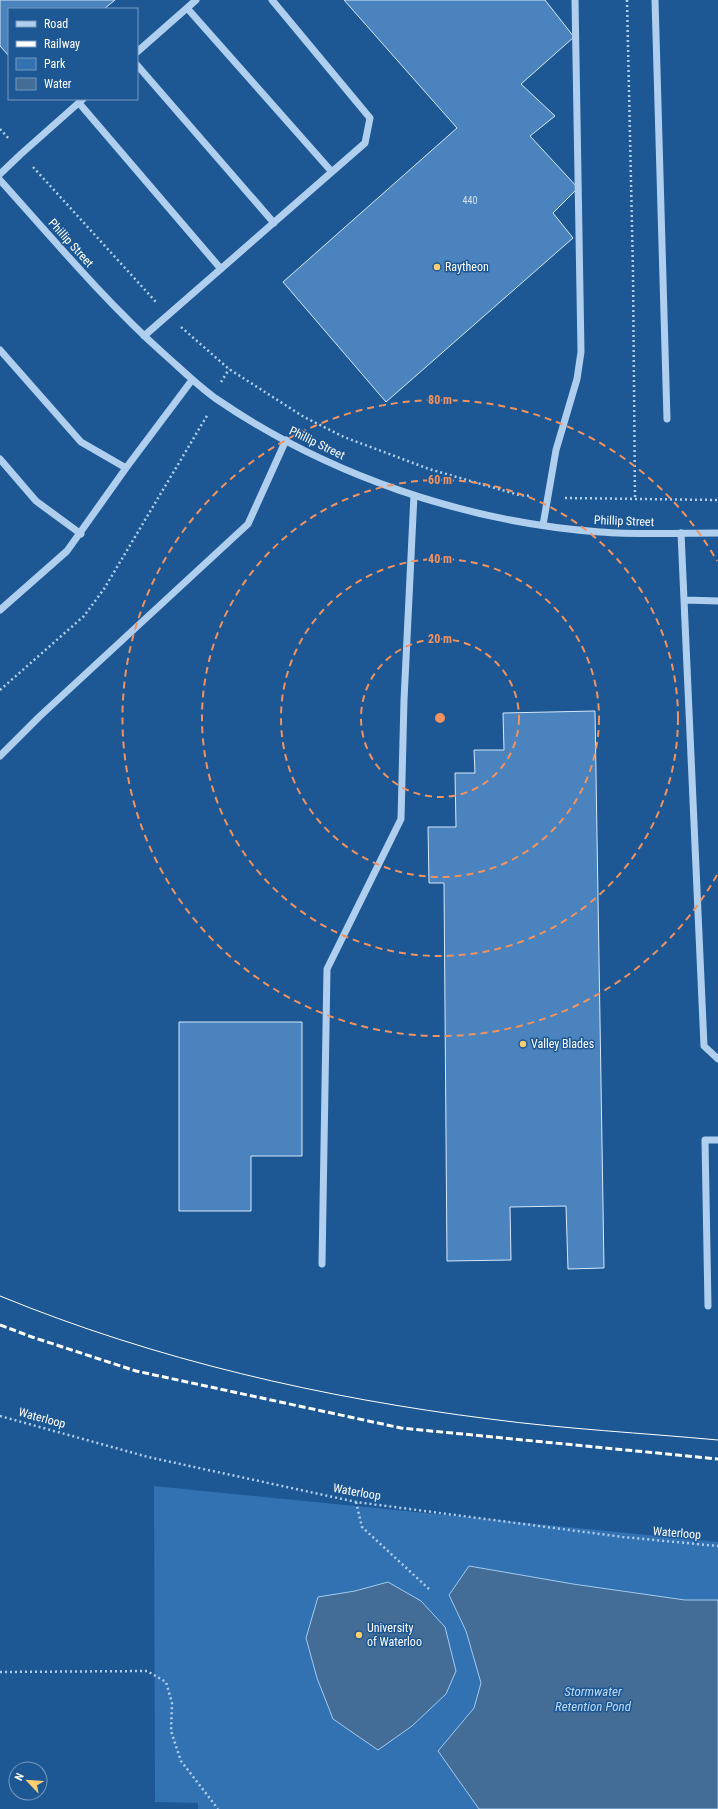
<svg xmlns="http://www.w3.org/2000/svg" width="718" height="1809" viewBox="0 0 718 1809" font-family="'Roboto Condensed',sans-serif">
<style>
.green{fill:#3272b2;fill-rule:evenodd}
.water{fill:#436c97;stroke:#a3cbf0}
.building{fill:#4a83bd;stroke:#d6e8fa}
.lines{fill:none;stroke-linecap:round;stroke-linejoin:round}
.path{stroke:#b0cfef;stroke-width:2.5;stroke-dasharray:2 3;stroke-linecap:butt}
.minor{stroke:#b0cfef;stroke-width:7}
.tram{stroke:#fff;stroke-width:1}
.rail{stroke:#fff;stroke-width:3;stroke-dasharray:7 3;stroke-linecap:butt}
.ring{fill:none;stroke:#f09361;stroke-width:2;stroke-dasharray:7 5}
.poi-dot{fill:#fecd6f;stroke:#1d5794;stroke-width:1.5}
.labels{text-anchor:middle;stroke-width:3;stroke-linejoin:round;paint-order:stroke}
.number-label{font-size:10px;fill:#d2e0ee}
.street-label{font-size:12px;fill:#fff;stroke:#1d5794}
.poi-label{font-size:12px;fill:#fff;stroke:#1d5794;text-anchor:start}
.water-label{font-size:13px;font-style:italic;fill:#bcd9f5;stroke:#1d5794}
.centre{fill:#f09361;stroke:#1d5794;stroke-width:2}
.ring-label{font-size:12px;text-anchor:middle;font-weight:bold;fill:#f09361;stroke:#1d5794;stroke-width:3;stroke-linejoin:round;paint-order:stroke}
</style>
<rect width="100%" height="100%" fill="#1d5794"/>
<path class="green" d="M154,1486L718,1542V1600H685L573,1584L469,1566L449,1595L466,1631L481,1683L474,1708L438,1751L479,1809H198V1803L155,1802ZM388,1582L445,1694L412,1726L378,1750L355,1591Z"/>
<path class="water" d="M469,1566L573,1584L685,1600H718V1809H479L438,1751L474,1708L481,1683L466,1631L449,1595Z
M388,1582L421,1601L445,1627L456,1671L446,1694L412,1726L378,1750L333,1719L317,1678L306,1638L318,1597L355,1591Z"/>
<path class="building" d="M0,0H115L104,9H9V56L0,46Z
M344,0H545L574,37L521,84L555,116L530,136L578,188L553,213L573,238L386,402L283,282L457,128Z
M595,711L604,1268L568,1269L566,1206L510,1207L511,1260L447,1261L444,883H429L428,827H456L455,773H475L474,750H504L503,713Z
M179,1022H302V1156H251V1211H179Z"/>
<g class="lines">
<path class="path" d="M627,0L633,272L635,500
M0,129L10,140
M33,167L156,302
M181,327L229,369L304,417L344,437L429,469L519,495L532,496
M221,382L229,369
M565,498L718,500
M0,690L84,616L104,589L208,414
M0,1416L148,1457L356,1502L623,1537L718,1546
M356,1502L362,1527L429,1589
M0,1672L147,1671L166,1682L172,1703L171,1731L181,1761L218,1809"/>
<path class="minor" d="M655,0L667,419
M187,8L332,172
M137,52L196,0
M137,65L274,223
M79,103L221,269
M0,174L21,154L83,99
M0,180C53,239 105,301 164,354C181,369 197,385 215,398C327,475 465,522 600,532C639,535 679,533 718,533
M144,336L365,143L370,118L272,0
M0,350L81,442L126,468
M0,459L36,501L81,534
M543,525L556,450L577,379L581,352L575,0
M681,533L704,1046L718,1059
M685,600L718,601
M0,610L67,551L126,468L192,380
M0,756L39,717L248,524L286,440
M322,1264L327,969L401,819L404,700L414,495
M708,1306L705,1140H718"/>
<path class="tram" d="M0,1296C156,1360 323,1398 490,1419C565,1429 642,1433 718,1440"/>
<path class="rail" d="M0,1325L32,1337L136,1371L401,1428L718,1459"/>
</g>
<g class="ring">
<circle cx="440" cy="718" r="79"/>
<circle cx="440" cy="718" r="159"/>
<circle cx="440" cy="718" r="238"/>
<path d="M717 875A318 318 0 1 1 717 561"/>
</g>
<g class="poi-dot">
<circle cx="437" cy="267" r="4"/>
<circle cx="523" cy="1044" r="4"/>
<circle cx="359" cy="1635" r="4"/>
</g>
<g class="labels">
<g class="number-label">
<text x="470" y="204">440</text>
</g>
<g class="street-label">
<text transform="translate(71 243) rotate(48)" y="4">Phillip Street</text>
<text transform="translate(317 443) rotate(26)" y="4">Phillip Street</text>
<text transform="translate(624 521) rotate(2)" y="4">Phillip Street</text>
<text transform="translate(42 1418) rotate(15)" y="4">Waterloop</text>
<text transform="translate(357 1492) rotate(10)" y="4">Waterloop</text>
<text transform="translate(677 1533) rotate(5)" y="4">Waterloop</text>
</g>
<g class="poi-label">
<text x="445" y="271">Raytheon</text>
<text x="531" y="1048">Valley Blades</text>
<text x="367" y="1632">University<tspan x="367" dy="14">of Waterloo</tspan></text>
</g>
<g class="water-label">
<text x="593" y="1696">Stormwater<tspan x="593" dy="15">Retention Pond</tspan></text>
</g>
</g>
<circle cx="440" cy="718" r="6" class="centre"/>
<g class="ring-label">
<text x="440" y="404">80 m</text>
<text x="440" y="484">60 m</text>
<text x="440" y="563">40 m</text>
<text x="440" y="643">20 m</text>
</g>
<rect x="8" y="8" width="130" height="92" fill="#1d5794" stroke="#779abf"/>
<rect x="16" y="21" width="20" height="6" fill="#b0cfef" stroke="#779abf"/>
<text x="44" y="28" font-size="12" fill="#ffffff">Road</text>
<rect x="16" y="41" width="20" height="6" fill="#ffffff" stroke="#779abf"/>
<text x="44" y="48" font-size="12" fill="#ffffff">Railway</text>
<rect x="16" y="58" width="20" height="12" fill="#3272b2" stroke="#779abf"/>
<text x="44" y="68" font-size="12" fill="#ffffff">Park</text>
<rect x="16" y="78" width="20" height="12" fill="#436c97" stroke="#779abf"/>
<text x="44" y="88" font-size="12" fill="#ffffff">Water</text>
<g transform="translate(28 1781) rotate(295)"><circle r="19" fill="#1d5794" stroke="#779abf"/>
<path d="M0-3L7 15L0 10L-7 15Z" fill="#fecd6f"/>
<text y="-6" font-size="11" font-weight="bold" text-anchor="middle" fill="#ffffff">N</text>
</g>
</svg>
